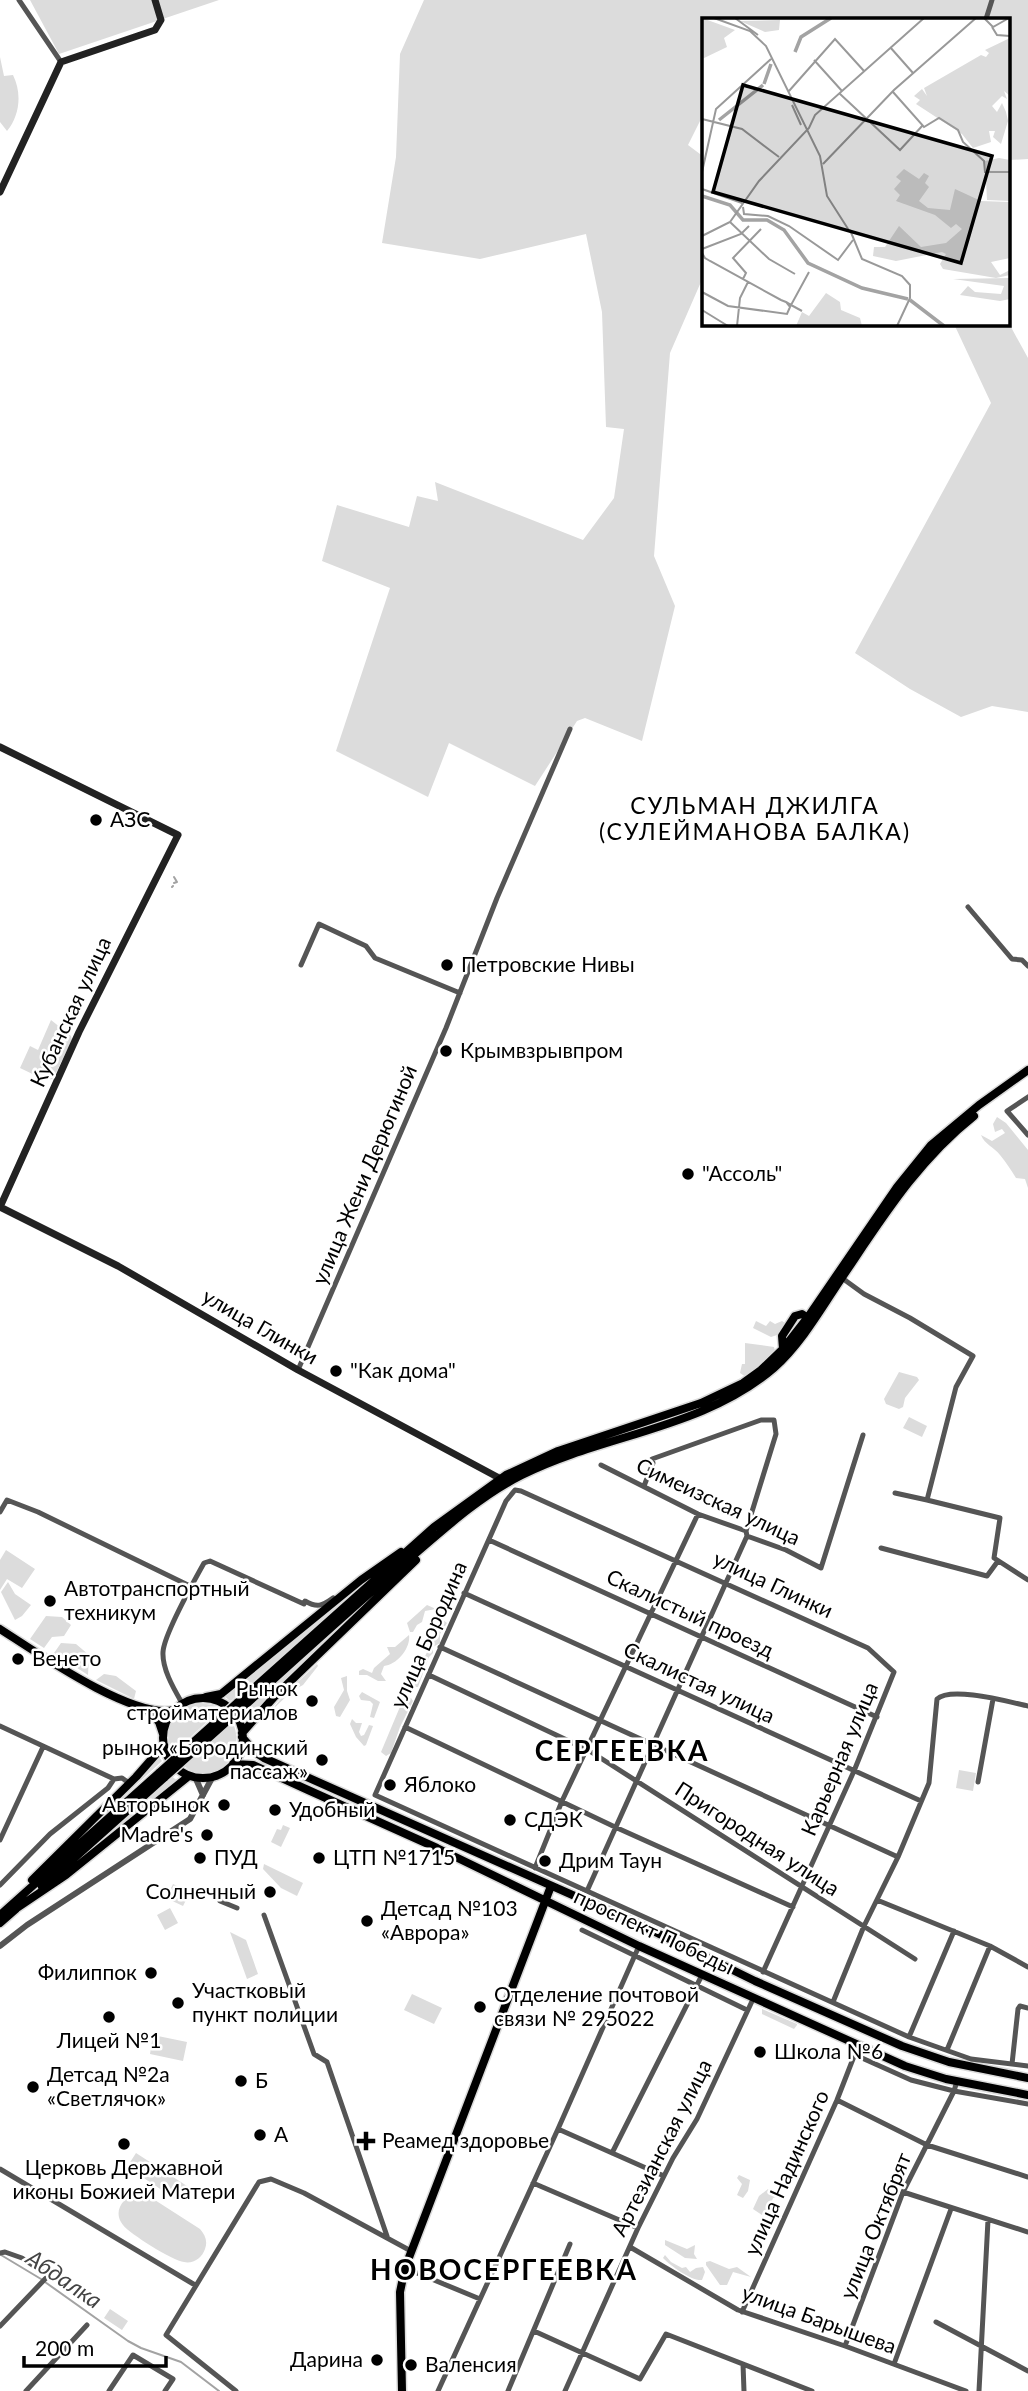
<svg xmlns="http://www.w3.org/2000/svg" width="1028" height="2391" viewBox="0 0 1028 2391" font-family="Lato,sans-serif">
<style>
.green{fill:#dcdcdc}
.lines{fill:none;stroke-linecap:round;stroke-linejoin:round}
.stream{stroke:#a3a3a3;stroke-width:2}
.primary-casing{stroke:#dbdbdb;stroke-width:11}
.minor{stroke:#555;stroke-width:5}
.tertiary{stroke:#555;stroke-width:6}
.secondary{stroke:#222;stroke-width:7}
.primary{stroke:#000;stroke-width:8}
.primary-bridge-casing{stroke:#dbdbdb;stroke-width:11;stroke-linecap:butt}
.primary-bridge{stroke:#000;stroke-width:8}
.poi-dot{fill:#000;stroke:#fff;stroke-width:2.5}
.labels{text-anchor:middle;stroke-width:5;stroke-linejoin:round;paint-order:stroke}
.poi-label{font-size:21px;fill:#000;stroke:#fff;text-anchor:start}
.street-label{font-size:21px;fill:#000;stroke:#fff}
.neighbourhood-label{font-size:23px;letter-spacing:2px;fill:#000;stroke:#fff}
.water-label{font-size:23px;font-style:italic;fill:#444;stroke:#fff}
.district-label{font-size:28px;font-weight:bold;letter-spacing:2px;fill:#000;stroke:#fff}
.inset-river{fill:none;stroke:#a3a3a3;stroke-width:3.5}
.inset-road{fill:none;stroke:#999;stroke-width:2}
.view{fill:#000;fill-opacity:0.15;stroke:#000;stroke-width:3.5}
.inset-edge{fill:none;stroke:#000;stroke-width:3.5}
</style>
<rect width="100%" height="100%" fill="#fff"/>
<path class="green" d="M30,0H219L59,54Z
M424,0H1028V159L1009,160V19H704V113L688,145L704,157V275L670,353L654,556L675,606L642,741L585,718L577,721L535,786L449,743L428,797L336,751L390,588L322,561L337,505L409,527L417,496L438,501L435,482L583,540L614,498L624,429L606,427L602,312L586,234L480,259L382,243L396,157L400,54Z
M0,57L4,76L13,75C22,93 20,115 7,131L0,122Z
M1009,318L1012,329L1028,358V712L992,706L961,717L910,689L855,653L991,403L954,324H1009Z
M51,1020L71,1036L72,1040L53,1079L45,1080L20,1068L30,1046L38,1050Z
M997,1117L1006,1123L1028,1150V1188L1025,1179L1016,1178C1011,1170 1006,1162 1000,1155C994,1147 985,1145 981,1135L992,1141L1005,1133L1002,1129L995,1132L993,1124Z
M756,1321L766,1326L770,1321L775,1324L782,1321L785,1323L777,1335L771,1337L753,1328Z
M745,1343L774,1347L775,1351L746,1377L740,1373L742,1364H745Z
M899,1372L917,1377L919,1380L905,1398L903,1407L899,1409L886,1404L884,1399Z
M909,1417L927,1426L922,1437L903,1428Z
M6,1550L35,1569L22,1588L7,1579L0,1590V1560Z
M369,1577L371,1579L232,1700L230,1701L223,1695Z
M8,1582L15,1594L31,1605L22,1616L15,1620L1,1592Z
M379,1588L381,1589L255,1715L246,1718L241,1713Z
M427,1605L436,1609L425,1611L422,1622L417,1625L413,1632H410L407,1623Z
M46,1616L62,1617L71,1625L64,1636L52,1637L44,1648L30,1639Z
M438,1616L447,1623L440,1634V1643L433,1647V1653L429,1657L418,1687H409L405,1683L412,1681C417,1674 436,1634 437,1628C438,1623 437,1621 436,1617Z
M409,1635C411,1648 397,1665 384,1666L381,1674L386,1681H378L367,1675H359V1671L363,1669L372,1673L374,1668L390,1654L387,1647H395Z
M61,1643L76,1644L89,1655L88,1675L54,1653Z
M317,1664L318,1666L303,1685L292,1691L270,1712L284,1695Z
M104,1674L116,1676L136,1691L134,1699L96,1680Z
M347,1676V1691L350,1700L340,1717L336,1716L334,1707L344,1690L341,1678Z
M362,1692L380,1702L374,1718L370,1717L373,1704L370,1701L361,1700L359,1696Z
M407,1698H411L413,1701L400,1727L391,1753L386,1756L381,1752L402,1702Z
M199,1703L213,1705L221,1709L173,1753C161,1729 173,1707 199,1703Z
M352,1719L356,1723H362L359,1732L361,1736L364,1735L369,1725L373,1726L366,1745L364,1746L356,1737L350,1724Z
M232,1721C250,1757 209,1790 183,1765Z
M158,1756L162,1761L61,1855Z
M959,1770L976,1773L973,1791L956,1788Z
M171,1776L178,1781L64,1871Z
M283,1825L290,1828L281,1847L271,1842L277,1829L281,1830Z
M264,1864L303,1883L297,1896L281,1888L263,1869Z
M173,1884L190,1892L183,1906L166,1898Z
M170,1908L178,1923L165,1930L157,1915Z
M230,1932L246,1940L258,1974L247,1979Z
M412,1994L442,2008L434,2024L404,2010Z
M762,2009L797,2024V2025L794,2029L762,2014Z
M153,2035L187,2042L183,2061L150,2054Z
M136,2153L187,2186L177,2200L127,2167Z
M739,2175L750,2180L748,2191L743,2198L737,2195L742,2184L737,2178Z
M768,2189L774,2193L779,2190L781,2195L773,2198L767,2214L762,2215L753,2209L759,2196Z
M138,2193L147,2195L200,2229C205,2235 208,2241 205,2249C202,2258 193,2264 184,2262C173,2261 130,2234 123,2225C112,2212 123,2196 138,2193Z
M665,2240L687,2249L695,2245L694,2254L697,2259L685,2258L665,2245Z
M665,2255L671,2262L682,2268L686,2267L690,2272L696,2268L703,2267L705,2272L702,2280C691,2281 671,2266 663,2258Z
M710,2261L729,2269L737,2267L751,2277L733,2272L727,2285H720L706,2265V2262Z
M110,2309L128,2321L122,2330L104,2318Z"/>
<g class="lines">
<path class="stream" d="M174,877L177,882L174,883
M172,887L173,886
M1,2255L41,2279
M45,2282L128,2341L141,2348L181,2362L219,2391"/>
<g class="primary-casing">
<path id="primary" d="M783,1349L782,1336L795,1316L802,1314L811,1320
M0,1629C36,1652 133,1720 174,1710
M206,1697L221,1694L361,1580L401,1552
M163 1738a40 40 0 1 1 80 0a40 40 0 1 1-80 0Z
M237,1703L434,1527L506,1475L558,1451L701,1403L743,1383L761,1370L783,1349L808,1317L897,1187L931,1145L979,1105L1028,1070
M242,1708C297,1658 352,1608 408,1560C444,1529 480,1496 522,1475C604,1434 703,1429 774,1368C801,1344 821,1309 841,1279C881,1220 917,1161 974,1116
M148,1710L159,1722L163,1734
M242,1733L275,1696L416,1560
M242,1737L255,1752L264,1758L649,1929L755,1981L902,2046L949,2062L1028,2078
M233,1764L253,1765L308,1790L437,1848L639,1946L905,2066L946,2079L1028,2095
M32,1880L136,1777L164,1745
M42,1887L165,1777
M14,1910L66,1875L189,1776
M0,1915L160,1772
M0,1923L16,1909
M402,2391L400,2292L405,2268L551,1886"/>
</g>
<path class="minor" d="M19,0L61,62
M986,19L992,0
M968,907L1012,959L1022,960L1028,966
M301,965L319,924L366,946L375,958L460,993
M1028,1097L1007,1111L1028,1135
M842,1278L864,1294L910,1318L973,1356L956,1387L927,1500L1000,1518L994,1558L1028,1580
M298,1370L446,1028L497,898L570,729
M601,1465L698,1514L746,1531L747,1536L786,1550L821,1568L863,1435
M644,1486L653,1463L652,1459L761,1420H774L776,1434L746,1531
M895,1493L927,1500
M0,1512L7,1500L38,1512L192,1587
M489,1540L877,1717
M881,1548L987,1576L998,1561
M464,1593L921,1801
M440,1647L898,1857
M429,1675L588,1750L915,1959
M182,1703C174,1689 162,1669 163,1652C164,1634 194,1581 204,1563L210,1561L304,1604L305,1601C317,1608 322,1606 333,1598
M0,1726L114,1779L122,1778L129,1783
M405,1727L615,1827L793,1907
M978,1782L993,1699
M0,1840L43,1747
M535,1868L562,1801L698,1514
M0,1885L50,1834L108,1788L114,1779
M587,1891L747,1536
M877,1900L990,1946L1028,1967
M220,1901L237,1908
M264,1915L314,2054L327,2062L387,2236
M582,1930L747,2010
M763,1972L854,1771L894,1672L868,1648L521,1491L515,1490L506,1501L375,1795L909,2037L971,2059L1028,2066
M833,2002L864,1926L898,1857L929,1783L937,1699C951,1686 1009,1702 1028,1706
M909,2037L954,1931
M947,2050L990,1946
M853,2054L911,2080L954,2091L1028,2104
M1012,2064L1018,2009L1020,2006L1028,2008
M837,2100L927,2145L1028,2177
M558,2129L664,2176
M612,2153L702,1975
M0,2169L195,2285
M533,2183L638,2228
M903,2192L1028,2232
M630,2247L738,2310L845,2346L966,2391
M0,2253L5,2252L22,2258L50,2277L46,2278L0,2326
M405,2268L480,2299
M742,2312L837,2100L858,2046
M936,2322L1028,2371
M534,2331L640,2379L666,2334L812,2391
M845,2346L903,2192L954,2091L957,2081
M743,2364L744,2391
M894,2364L951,2209
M26,2391L87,2325
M109,2391L133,2355L173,2379L165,2391
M236,2391L166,2335L259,2182L271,2179L304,2193L411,2251
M438,2391L558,2129L639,1946
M508,2391L570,2244
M565,2391L638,2228L673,2158L697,2119L754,1997
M979,2391L988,2220"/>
<path class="tertiary" d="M196,1779L203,1795
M0,1946L27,1925L190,1819L212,1778"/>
<path class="secondary" d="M0,192L61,62L155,30L161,20L155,0
M0,747L178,835L79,1032L0,1207L118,1266L298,1370L501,1479"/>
<use href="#primary" class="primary"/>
<g class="primary-bridge-casing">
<path id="primary-bridge" d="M160,1772L237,1703
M165,1777L242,1708"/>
</g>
<use href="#primary-bridge" class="primary-bridge"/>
</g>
<g class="poi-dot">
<circle cx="96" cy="820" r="7"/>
<circle cx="447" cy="965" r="7"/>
<circle cx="446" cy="1051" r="7"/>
<circle cx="688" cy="1174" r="7"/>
<circle cx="336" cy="1371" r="7"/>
<circle cx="50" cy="1601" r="7"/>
<circle cx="18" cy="1659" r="7"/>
<circle cx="312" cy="1701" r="7"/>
<circle cx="322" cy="1760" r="7"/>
<circle cx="390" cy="1785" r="7"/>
<circle cx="224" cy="1805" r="7"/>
<circle cx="275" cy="1810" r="7"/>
<circle cx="510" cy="1820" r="7"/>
<circle cx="207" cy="1835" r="7"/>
<circle cx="200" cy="1858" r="7"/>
<circle cx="319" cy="1858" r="7"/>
<circle cx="545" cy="1861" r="7"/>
<circle cx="270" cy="1892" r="7"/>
<circle cx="367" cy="1921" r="7"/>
<circle cx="151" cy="1973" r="7"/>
<circle cx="178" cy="2003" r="7"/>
<circle cx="480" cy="2007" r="7"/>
<circle cx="109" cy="2017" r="7"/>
<circle cx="760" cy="2052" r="7"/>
<circle cx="241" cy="2081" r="7"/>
<circle cx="33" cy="2087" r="7"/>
<circle cx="260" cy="2135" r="7"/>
<path d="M362.5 2130.5h7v7h7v7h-7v7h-7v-7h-7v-7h7z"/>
<circle cx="124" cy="2144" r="7"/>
<circle cx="377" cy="2360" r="7"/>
<circle cx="411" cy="2365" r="7"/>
</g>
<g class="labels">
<g class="poi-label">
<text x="110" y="827">АЗС</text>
<text x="461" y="972">Петровские Нивы</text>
<text x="460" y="1058">Крымвзрывпром</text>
<text x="702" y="1181">"Ассоль"</text>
<text x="350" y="1378">"Как дома"</text>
<text x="64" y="1596">Автотранспортный<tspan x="64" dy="24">техникум</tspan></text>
<text x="32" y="1666">Венето</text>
<text x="298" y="1696" text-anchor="end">Рынок<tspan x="298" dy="24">стройматериалов</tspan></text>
<text x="308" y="1755" text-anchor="end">рынок «Бородинский<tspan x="308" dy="24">пассаж»</tspan></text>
<text x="404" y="1792">Яблоко</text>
<text x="210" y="1812" text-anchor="end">Авторынок</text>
<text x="289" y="1817">Удобный</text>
<text x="524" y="1827">СДЭК</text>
<text x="193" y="1842" text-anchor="end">Madre's</text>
<text x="214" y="1865">ПУД</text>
<text x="333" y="1865">ЦТП №1715</text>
<text x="559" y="1868">Дрим Таун</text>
<text x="256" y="1899" text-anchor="end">Солнечный</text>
<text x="381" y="1916">Детсад №103<tspan x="381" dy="24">«Аврора»</tspan></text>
<text x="137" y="1980" text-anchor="end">Филиппок</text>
<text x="192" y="1998">Участковый<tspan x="192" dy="24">пункт полиции</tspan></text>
<text x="494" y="2002">Отделение почтовой<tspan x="494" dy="24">связи № 295022</tspan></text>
<text x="109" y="2048" text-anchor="middle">Лицей №1</text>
<text x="774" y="2059">Школа №6</text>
<text x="47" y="2082">Детсад №2а<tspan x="47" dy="24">«Светлячок»</tspan></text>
<text x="255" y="2088">Б</text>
<text x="274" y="2142">А</text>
<text x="382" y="2148">Реамед здоровье</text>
<text x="124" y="2175" text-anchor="middle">Церковь Державной<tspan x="124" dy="24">иконы Божией Матери</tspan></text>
<text x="363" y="2367" text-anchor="end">Дарина</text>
<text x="425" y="2372">Валенсия</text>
</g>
<g class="street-label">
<text transform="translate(71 1012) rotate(-65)" y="7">Кубанская улица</text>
<text transform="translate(365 1175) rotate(-67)" y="7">улица Жени Дерюгиной</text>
<text transform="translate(260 1327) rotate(30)" y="7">улица Глинки</text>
<text transform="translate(718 1502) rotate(25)" y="7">Симеизская улица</text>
<text transform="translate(773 1585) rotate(25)" y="7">улица Глинки</text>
<text transform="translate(690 1614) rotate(25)" y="7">Скалистый проезд</text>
<text transform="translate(429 1635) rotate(-66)" y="7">улица Бородина</text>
<text transform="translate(699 1683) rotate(25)" y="7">Скалистая улица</text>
<text transform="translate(840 1759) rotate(-67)" y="7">Карьерная улица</text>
<text transform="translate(757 1839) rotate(33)" y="7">Пригородная улица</text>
<text transform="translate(654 1932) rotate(25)" y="7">проспект Победы</text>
<text transform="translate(662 2148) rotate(-63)" y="7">Артезианская улица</text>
<text transform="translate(787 2173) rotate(-66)" y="7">улица Надинского</text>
<text transform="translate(876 2226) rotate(-68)" y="7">улица Октябрят</text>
<text transform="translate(819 2320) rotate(20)" y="7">улица Барышева</text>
</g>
<g class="neighbourhood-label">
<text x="755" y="814">СУЛЬМАН ДЖИЛГА<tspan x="755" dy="26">(СУЛЕЙМАНОВА БАЛКА)</tspan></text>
</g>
<g class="water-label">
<text transform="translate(64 2279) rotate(34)" y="8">Абдалка</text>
</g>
<g class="district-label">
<text x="622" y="1761">СЕРГЕЕВКА</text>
<text x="504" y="2280">НОВОСЕРГЕЕВКА</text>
</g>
</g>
<g transform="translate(702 18)">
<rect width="308" height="308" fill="#fff"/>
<path d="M0,0L33,12L22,20L25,29L0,41ZM78,2L77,12L63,14L38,3ZM308,20V78L302,73L305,81L300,78L290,88L295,94L300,85L304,94L306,103L299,126L291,119L293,113H287L289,124L271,130L260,116L214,86L218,82L212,78L220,71L225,78L222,70L279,37L284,39L287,35L283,32ZM297,140L308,142V183L285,182L283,143ZM202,151L217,161L222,155L227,158L223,165L227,169L217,183L226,190L248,192L253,171L279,183L308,184V240L289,244L298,257L308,252V257L294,260L241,251L238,246L244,236L240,234L194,243L171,238L172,229H183L197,208L219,229L244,225L260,211L254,206L249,210L233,197L194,183L198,177L192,171L199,163L194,159ZM308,260V281L298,283L258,277L266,268L273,274L299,276L302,268L251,261ZM124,275L138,284L139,292L158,300L160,308H94L100,294L107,298Z" fill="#dcdcdc"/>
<path class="inset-river" d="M93,34L99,19L129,0M62,66L69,46M17,102L61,67M0,178L28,187L41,202H65L82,212L106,245L160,270L206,281M208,282L242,308"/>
<path class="inset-road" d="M12,0L48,13L64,28L118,138L125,178L148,214M33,0L56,17M282,0L291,9L307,0M290,9L295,17L308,18M188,29L211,55M112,42L140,73M87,73L133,21L162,53M191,74L222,109L237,100L256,112L261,124L282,143L283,154H308M137,75L198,132L221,107M90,87L99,107M0,101L40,111L77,139M121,146L192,72L274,0M0,154L14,91L69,41M0,171L40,185M41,189L42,196L66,198L87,208L136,242L151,222M28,204L67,241L93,256M148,212L160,241L200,258L208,267V280L195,308M0,218L28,204L57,163L107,110L113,97L222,0M0,231L39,216L47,208M0,235L3,240L8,243L79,282L84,284L89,287L88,289L84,284M41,261L44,255L31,240L59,211M0,274L26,288L85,296L88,289M0,292L26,308M100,293L89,287L107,254M35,308L38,280L46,264"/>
<path class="view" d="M41,67L290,138L259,245L11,174Z"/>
<rect width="308" height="308" class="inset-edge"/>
</g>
<path d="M24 2356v10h142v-10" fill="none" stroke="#000000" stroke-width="3.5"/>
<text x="35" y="2356" font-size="21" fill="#000000" stroke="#ffffff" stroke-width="5" paint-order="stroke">200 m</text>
</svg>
